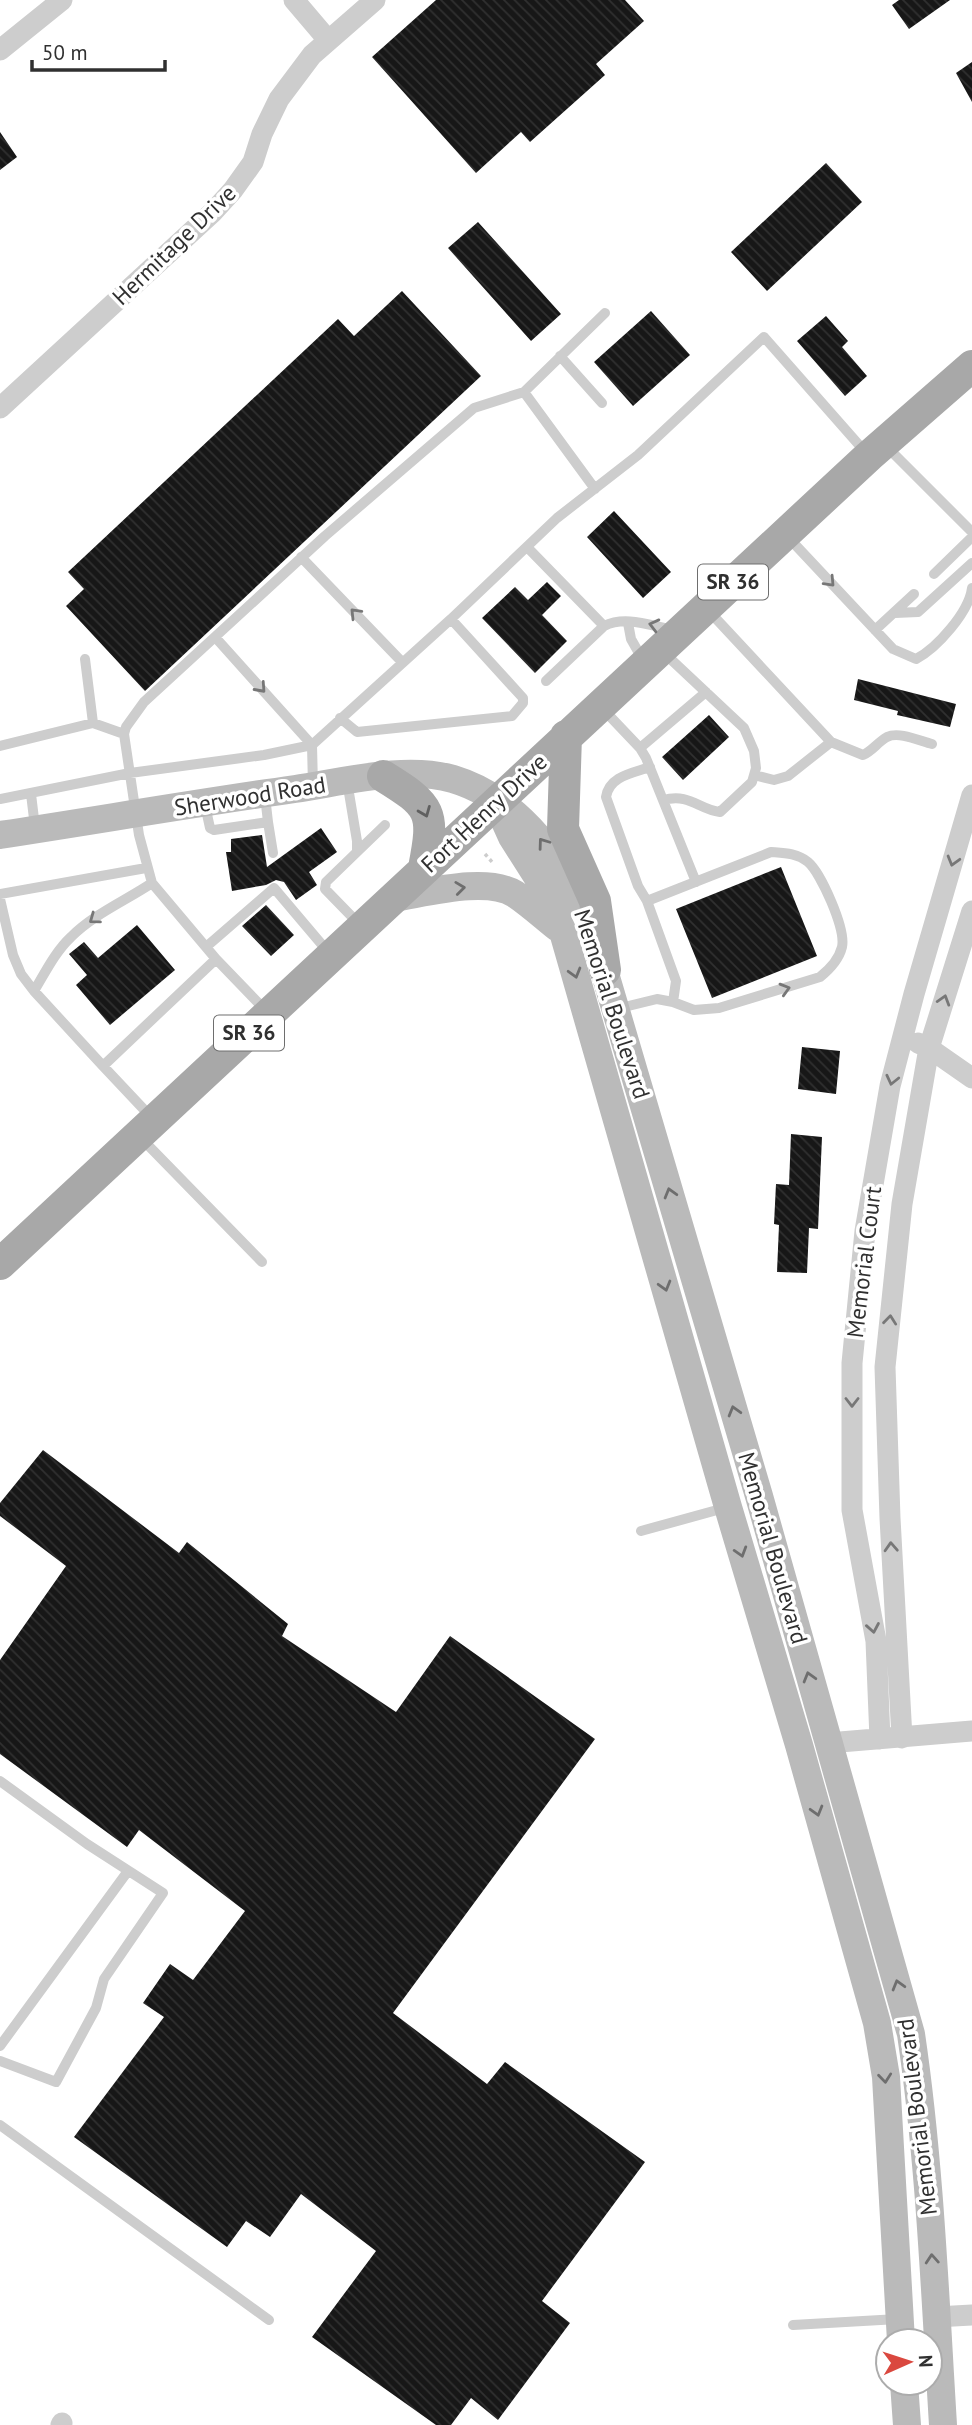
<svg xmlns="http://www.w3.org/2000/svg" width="972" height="2425" viewBox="0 0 972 2425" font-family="'PT Sans',sans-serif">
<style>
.building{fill:url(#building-back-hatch)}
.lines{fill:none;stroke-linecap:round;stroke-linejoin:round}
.path{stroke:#cdcdcd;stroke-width:3.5;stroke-dasharray:3.5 3.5;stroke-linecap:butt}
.lane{stroke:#cdcdcd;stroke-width:10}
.street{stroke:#cdcdcd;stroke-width:21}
.secondary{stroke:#bababa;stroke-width:28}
.primary{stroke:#a8a8a8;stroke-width:32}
.oneway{stroke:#777}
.oneway2{stroke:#606060}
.oneway3{stroke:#6e6e6e}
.labels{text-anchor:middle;stroke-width:7;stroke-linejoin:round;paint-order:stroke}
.shield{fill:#fff;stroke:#6e6e6e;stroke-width:2}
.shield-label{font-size:21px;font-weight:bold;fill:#303030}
.street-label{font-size:23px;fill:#303030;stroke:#fff}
</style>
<defs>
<pattern id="building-back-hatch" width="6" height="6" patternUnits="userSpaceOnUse" patternTransform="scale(1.75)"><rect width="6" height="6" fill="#171717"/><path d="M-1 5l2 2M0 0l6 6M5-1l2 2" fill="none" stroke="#303030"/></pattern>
</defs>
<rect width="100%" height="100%" fill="#fff"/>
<path class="building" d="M436,0H625L644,21L596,64L605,75L530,142L521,132L476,173L372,57Z
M899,0H950L909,29L892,5Z
M972,62V102L956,73Z
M0,132L17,157L0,170Z
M826,163L862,202L767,291L731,252Z
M478,222L561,314L531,341L448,248Z
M402,291L481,376L145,691L66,606L84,589L68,572L338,319L354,336Z
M651,311L690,355L633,406L594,362Z
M826,316L848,341L842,347L867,376L845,396L797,341Z
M614,511L671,572L643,598L587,537Z
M547,582L561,596L542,615L567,641L535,673L482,618L515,587L528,600Z
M858,679L956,704L950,727L897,715L898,711L854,700Z
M709,715L729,737L683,780L662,757Z
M321,828L337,852L309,872L317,885L296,900L284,882L276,880L266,885L232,891L226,852H231V839L262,835L267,867Z
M781,867L817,956L712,998L676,909Z
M266,905L294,935L271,956L242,926Z
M137,925L175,970L110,1025L76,985L87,975L69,954L84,942L98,958Z
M802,1047L840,1051L836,1094L798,1089Z
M791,1134L822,1137L818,1229L809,1228L807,1273L777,1272L779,1225L774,1224L776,1184L789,1185Z
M43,1450L179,1553L187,1542L288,1624L282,1636L396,1712L450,1636L595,1739L393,2013L487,2084L505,2062L645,2162L542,2301L570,2323L498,2420L471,2398L451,2425H436L312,2337L376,2251L301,2194L270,2237L246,2221L227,2247L74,2137L164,2017L143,2003L170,1964L193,1980L245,1911L139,1830L127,1847L0,1754V1660L66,1566L0,1516V1503Z"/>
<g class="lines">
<path class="path" d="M485,854L493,863"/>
<path class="lane" d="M560,356L602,403
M885,445L972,532
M595,489L524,392L605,313
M787,536L893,649L916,659C937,648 969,612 972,588
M527,547L604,626L546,681
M301,557L402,662
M934,574L972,537
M707,609L831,742L863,755C872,751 878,742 887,737C899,731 920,741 932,744
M895,613L918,612L972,563
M628,623L631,639L644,662
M604,626C626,615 651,626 675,630
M875,630L914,594
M662,651L744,728L754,751L756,768L752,782L720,812C698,809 690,793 663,800
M85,659L93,723L124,734
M602,708L640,748L646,758L696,882
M340,718L357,732L512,716L523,703V698L451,619
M0,746L93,723
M640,748L706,692
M754,775L774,780L788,776L831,742
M347,781L357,841V852L326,882L325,889L360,925
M313,786L312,745L451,619L557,518L638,455L764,337L867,454
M31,794L35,827
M0,799L130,773L264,755L312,745L215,637
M205,805L210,828L214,830L268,822L265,796
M268,822L273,853
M357,852L385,825
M0,894L146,868
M0,899L13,955L21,974L34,991L103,1066L216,959
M647,901L638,886L606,797C609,776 633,773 650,767
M206,947L274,888L329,953
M34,991C45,973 55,952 71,937C94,914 125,901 152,883
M616,1009L657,999L673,1002L694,1010L719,1008L820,977C830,969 839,959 842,947C846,929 821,873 808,862C797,853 784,853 771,852L647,901L676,981L673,1002
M267,1012L216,959L152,883L139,835L124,734L126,727L144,702L325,536L474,408L524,392
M103,1066L151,1117
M140,1137L262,1262
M641,1531L728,1507
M0,1781L87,1844L163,1893L104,1979L96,2008L56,2082L0,2061
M0,2046L128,1871
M0,2125L269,2320
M793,2325L898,2319"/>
<path class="street" d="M294,0L328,40
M0,50L62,0
M0,408L213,212L233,190L253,162L262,134L279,99L312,55L375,0
M918,1043L929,1048L972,1078
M902,1738L890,1518L885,1367L902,1204L929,1048L972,911
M880,1739L876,1641L852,1510V1363L865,1231L890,1086L914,994L972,795
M828,1743L972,1731
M936,2317L972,2315
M61,2425L62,2423"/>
<path class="secondary" d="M498,806L512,837L540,881L563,932L728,1507L799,1745L877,2023L886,2077L901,2341
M0,835C98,820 196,803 295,789C343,782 406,765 453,779C513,797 556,851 581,906
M393,898C426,893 486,876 515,894C530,904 544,917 558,928
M598,950L759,1496L911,2034C930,2163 935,2295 943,2425
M904,2383L907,2425"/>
<path class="primary" d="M566,736L563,829L595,901L605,970
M383,776C432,806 435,812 424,868
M0,1264L869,456L972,366"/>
</g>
<defs><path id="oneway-chevron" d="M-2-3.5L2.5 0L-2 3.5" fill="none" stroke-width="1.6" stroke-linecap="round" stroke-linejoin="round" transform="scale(1.75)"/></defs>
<g class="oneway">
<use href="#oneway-chevron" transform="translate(830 582) rotate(47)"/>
<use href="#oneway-chevron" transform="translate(355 613) rotate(-134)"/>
<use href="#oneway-chevron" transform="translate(654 625) rotate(-166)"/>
<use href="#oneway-chevron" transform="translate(261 688) rotate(48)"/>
<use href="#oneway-chevron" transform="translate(953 861) rotate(106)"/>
<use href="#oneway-chevron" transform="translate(94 919) rotate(144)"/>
<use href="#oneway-chevron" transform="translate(785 989) rotate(-16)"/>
<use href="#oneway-chevron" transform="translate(944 1000) rotate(-73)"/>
<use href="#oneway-chevron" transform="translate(892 1080) rotate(103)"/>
<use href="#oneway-chevron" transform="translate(890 1320) rotate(-84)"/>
<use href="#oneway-chevron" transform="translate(852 1402) rotate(90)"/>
<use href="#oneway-chevron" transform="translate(891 1547) rotate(-93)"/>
<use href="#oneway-chevron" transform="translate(873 1628) rotate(80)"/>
</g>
<use class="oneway2" href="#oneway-chevron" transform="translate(425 812) rotate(68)"/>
<g class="oneway3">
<use href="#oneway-chevron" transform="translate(543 843) rotate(-126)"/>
<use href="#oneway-chevron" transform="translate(460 888) rotate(-7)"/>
<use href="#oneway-chevron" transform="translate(575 973) rotate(74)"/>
<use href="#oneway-chevron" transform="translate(670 1193) rotate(-106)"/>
<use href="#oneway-chevron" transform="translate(665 1286) rotate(74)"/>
<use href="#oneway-chevron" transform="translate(734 1411) rotate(-106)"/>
<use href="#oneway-chevron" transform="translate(741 1552) rotate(73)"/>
<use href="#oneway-chevron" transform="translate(809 1677) rotate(-106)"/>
<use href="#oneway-chevron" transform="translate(817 1811) rotate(74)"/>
<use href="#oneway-chevron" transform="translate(898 1985) rotate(-106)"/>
<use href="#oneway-chevron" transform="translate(885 2078) rotate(84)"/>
<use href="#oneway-chevron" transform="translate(932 2259) rotate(-94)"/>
</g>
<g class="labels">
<g class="shield">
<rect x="698" y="564.5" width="70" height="35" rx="5"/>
<rect x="214" y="1015.5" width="70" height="35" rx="5"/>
</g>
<g class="shield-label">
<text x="733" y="589">SR 36</text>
<text x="249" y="1040">SR 36</text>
</g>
<g class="street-label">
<text transform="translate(174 245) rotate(-44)" y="8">Hermitage Drive</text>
<text transform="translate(250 796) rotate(-9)" y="8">Sherwood Road</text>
<text transform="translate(484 813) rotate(-43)" y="8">Fort Henry Drive</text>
<text transform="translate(612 1004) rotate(72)" y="8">Memorial Boulevard</text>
<text transform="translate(864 1262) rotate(-83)" y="8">Memorial Court</text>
<text transform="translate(773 1548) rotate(74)" y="8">Memorial Boulevard</text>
<text transform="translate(917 2117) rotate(-97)" y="8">Memorial Boulevard</text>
</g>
</g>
<g transform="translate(909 2362) rotate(87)"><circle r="33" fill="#ffffff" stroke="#acacac" stroke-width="2"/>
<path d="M0-5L12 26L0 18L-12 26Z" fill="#da483f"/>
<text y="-10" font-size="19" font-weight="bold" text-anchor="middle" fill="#303030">N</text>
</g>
<path d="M32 60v10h133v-10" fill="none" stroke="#303030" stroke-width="3.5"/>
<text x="42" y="60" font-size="21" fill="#303030" stroke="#ffffff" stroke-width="5" paint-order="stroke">50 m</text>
</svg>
